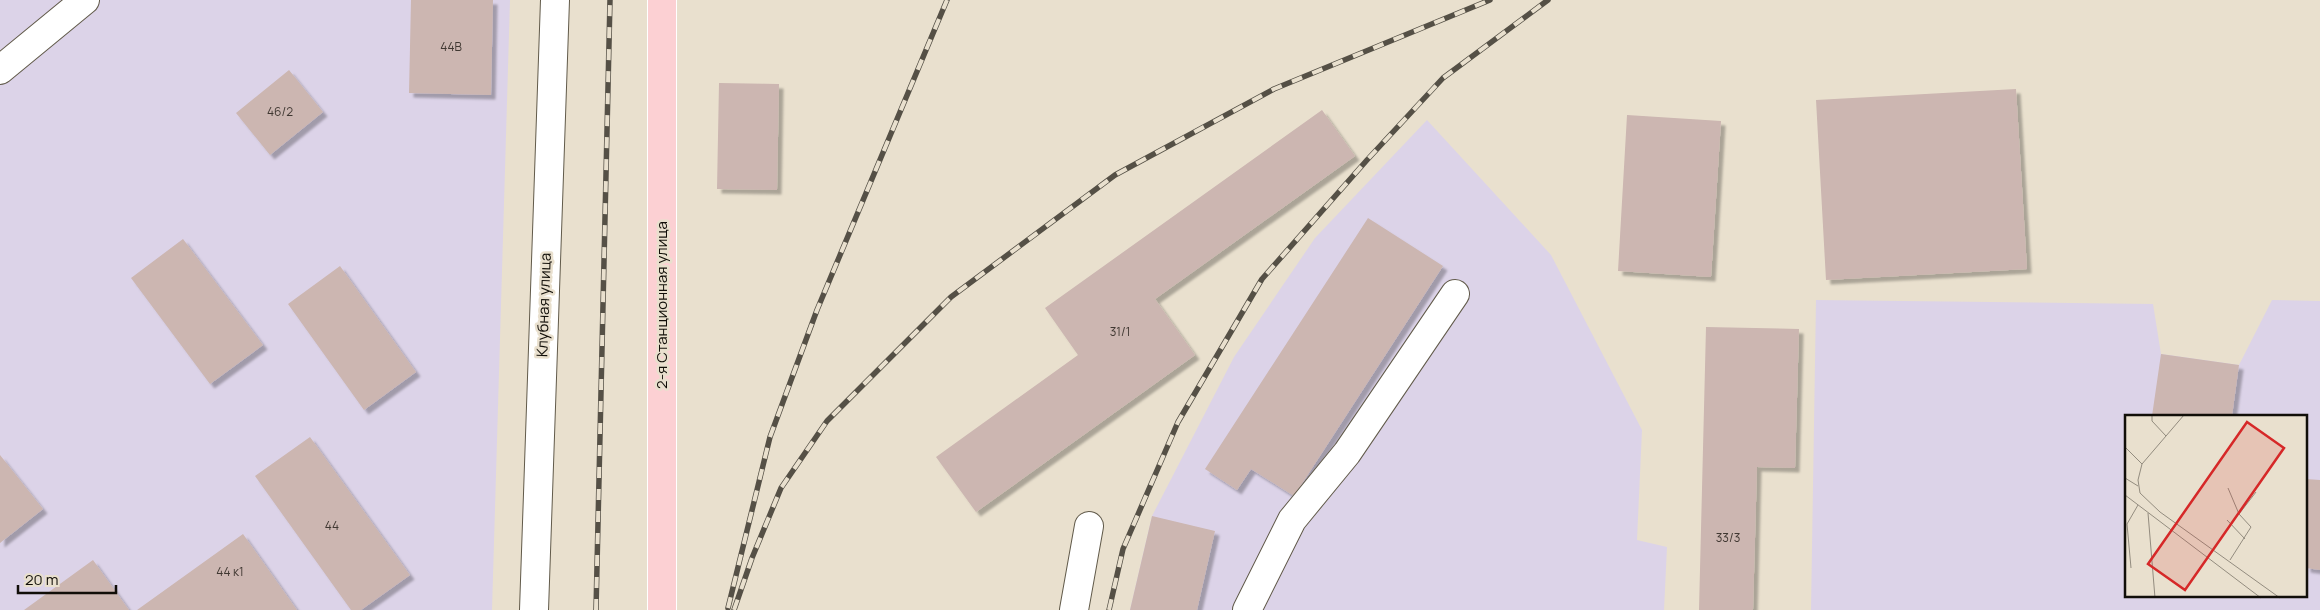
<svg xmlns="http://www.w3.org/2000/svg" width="2320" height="610" viewBox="0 0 2320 610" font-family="Manrope,sans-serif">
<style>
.industrial{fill:#dcd3e8;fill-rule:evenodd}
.building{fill:#ccb6b1;filter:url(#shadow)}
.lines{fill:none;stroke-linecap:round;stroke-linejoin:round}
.minor-casing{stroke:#615a4a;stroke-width:30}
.major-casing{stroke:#fff;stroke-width:30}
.minor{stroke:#fff;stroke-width:28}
.major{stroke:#fcd0d3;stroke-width:28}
.rail-casing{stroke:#555046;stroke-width:5.5}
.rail{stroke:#e9e0ce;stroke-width:4;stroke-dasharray:11;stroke-linecap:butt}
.labels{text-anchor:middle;stroke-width:5;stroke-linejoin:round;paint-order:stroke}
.number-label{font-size:12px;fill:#403832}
.street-label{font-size:15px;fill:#110e08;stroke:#e9e0ce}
.inset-road{fill:none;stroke:#938c7f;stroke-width:1}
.view{fill:#d62828;fill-opacity:0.15;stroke:#d62828;stroke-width:2.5}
.inset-edge{fill:none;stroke:#110e08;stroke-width:2.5}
</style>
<defs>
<filter id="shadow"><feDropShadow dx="4.5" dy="4.5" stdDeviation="1" flood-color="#0004"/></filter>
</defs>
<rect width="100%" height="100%" fill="#e9e0ce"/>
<path class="industrial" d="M0,0H510L492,610H0Z
M1427,120L1551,255L1642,430L1637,540L1667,547L1664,610H1130L1152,516L1234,357L1315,238Z
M1816,300L2153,304L2161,354L2239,365L2272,300L2320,301V610H1811ZM2126,416H2306V596H2126Z"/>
<path class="building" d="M411,0H493L491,95L409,93Z
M289,70L323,112L270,155L236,113Z
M719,83L779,84L777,190L717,189Z
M2016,89L2027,269L1826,280L1816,100Z
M1322,110L1355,156L1155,299L1195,355L976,512L936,457L1078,355L1045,308Z
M1627,115L1721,121L1711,277L1618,271Z
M1368,218L1443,266L1294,496L1251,469L1237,490L1205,469Z
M183,239L263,345L210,384L131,278Z
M340,266L416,372L364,410L288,304Z
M1706,327L1799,329L1795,468L1757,467L1753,610H1699Z
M2161,354L2239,365L2232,416H2152Z
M310,437L410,575L361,610H351L255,476Z
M0,455L43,509L0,543Z
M2306,479L2320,480V570L2306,568Z
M1152,516L1215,531L1197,610H1130Z
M243,534L297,610H137Z
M93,560L129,610H24Z"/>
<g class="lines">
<g class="minor-casing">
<path id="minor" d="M0,70L85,0
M534,610L555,0
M1074,610L1089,526
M1247,610L1292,520L1347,453L1455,294"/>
</g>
<g class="major-casing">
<path id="major" d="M662,0V610"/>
</g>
<use href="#minor" class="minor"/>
<use href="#major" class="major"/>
<g class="rail-casing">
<path id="rail" d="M728,608L770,437L817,310L947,0
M596,610L610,0
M734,610L752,558L781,488L827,421L951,297L1115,175L1274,89L1490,0
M1109,610L1123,549L1178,422L1262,279L1367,160L1443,78L1548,0"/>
</g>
<use href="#rail" class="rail"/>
</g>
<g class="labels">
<g class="number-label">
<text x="451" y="51">44В</text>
<text x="280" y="116">46/2</text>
<text x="1120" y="336">31/1</text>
<text x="332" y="530">44</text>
<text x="1728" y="542">33/3</text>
<text x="230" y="576">44 к1</text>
</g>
<g class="street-label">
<text transform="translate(544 305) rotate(-88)" y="5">Клубная улица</text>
<text transform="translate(662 305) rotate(-90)" y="5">2-я Станционная улица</text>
</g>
</g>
<g transform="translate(2125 415)">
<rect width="182" height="182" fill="#e9e0ce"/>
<path class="inset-road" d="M27,0V6L41,21M59,0L17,49L13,65L15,78L35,97L155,183M0,32L17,49M0,63L13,71M103,73L114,99M0,80L136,183M23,98L30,183M102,105L120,124M105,145L126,112L114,99L131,77M6,153L2,109L13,90"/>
<path class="view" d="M122,7L159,33L60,175L23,149Z"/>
<rect width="182" height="182" class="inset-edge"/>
</g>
<path d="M18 585v8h98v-8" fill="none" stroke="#110e08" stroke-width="2.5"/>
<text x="25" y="585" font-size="15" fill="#110e08" stroke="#e9e0ce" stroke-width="4" paint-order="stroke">20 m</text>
</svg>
